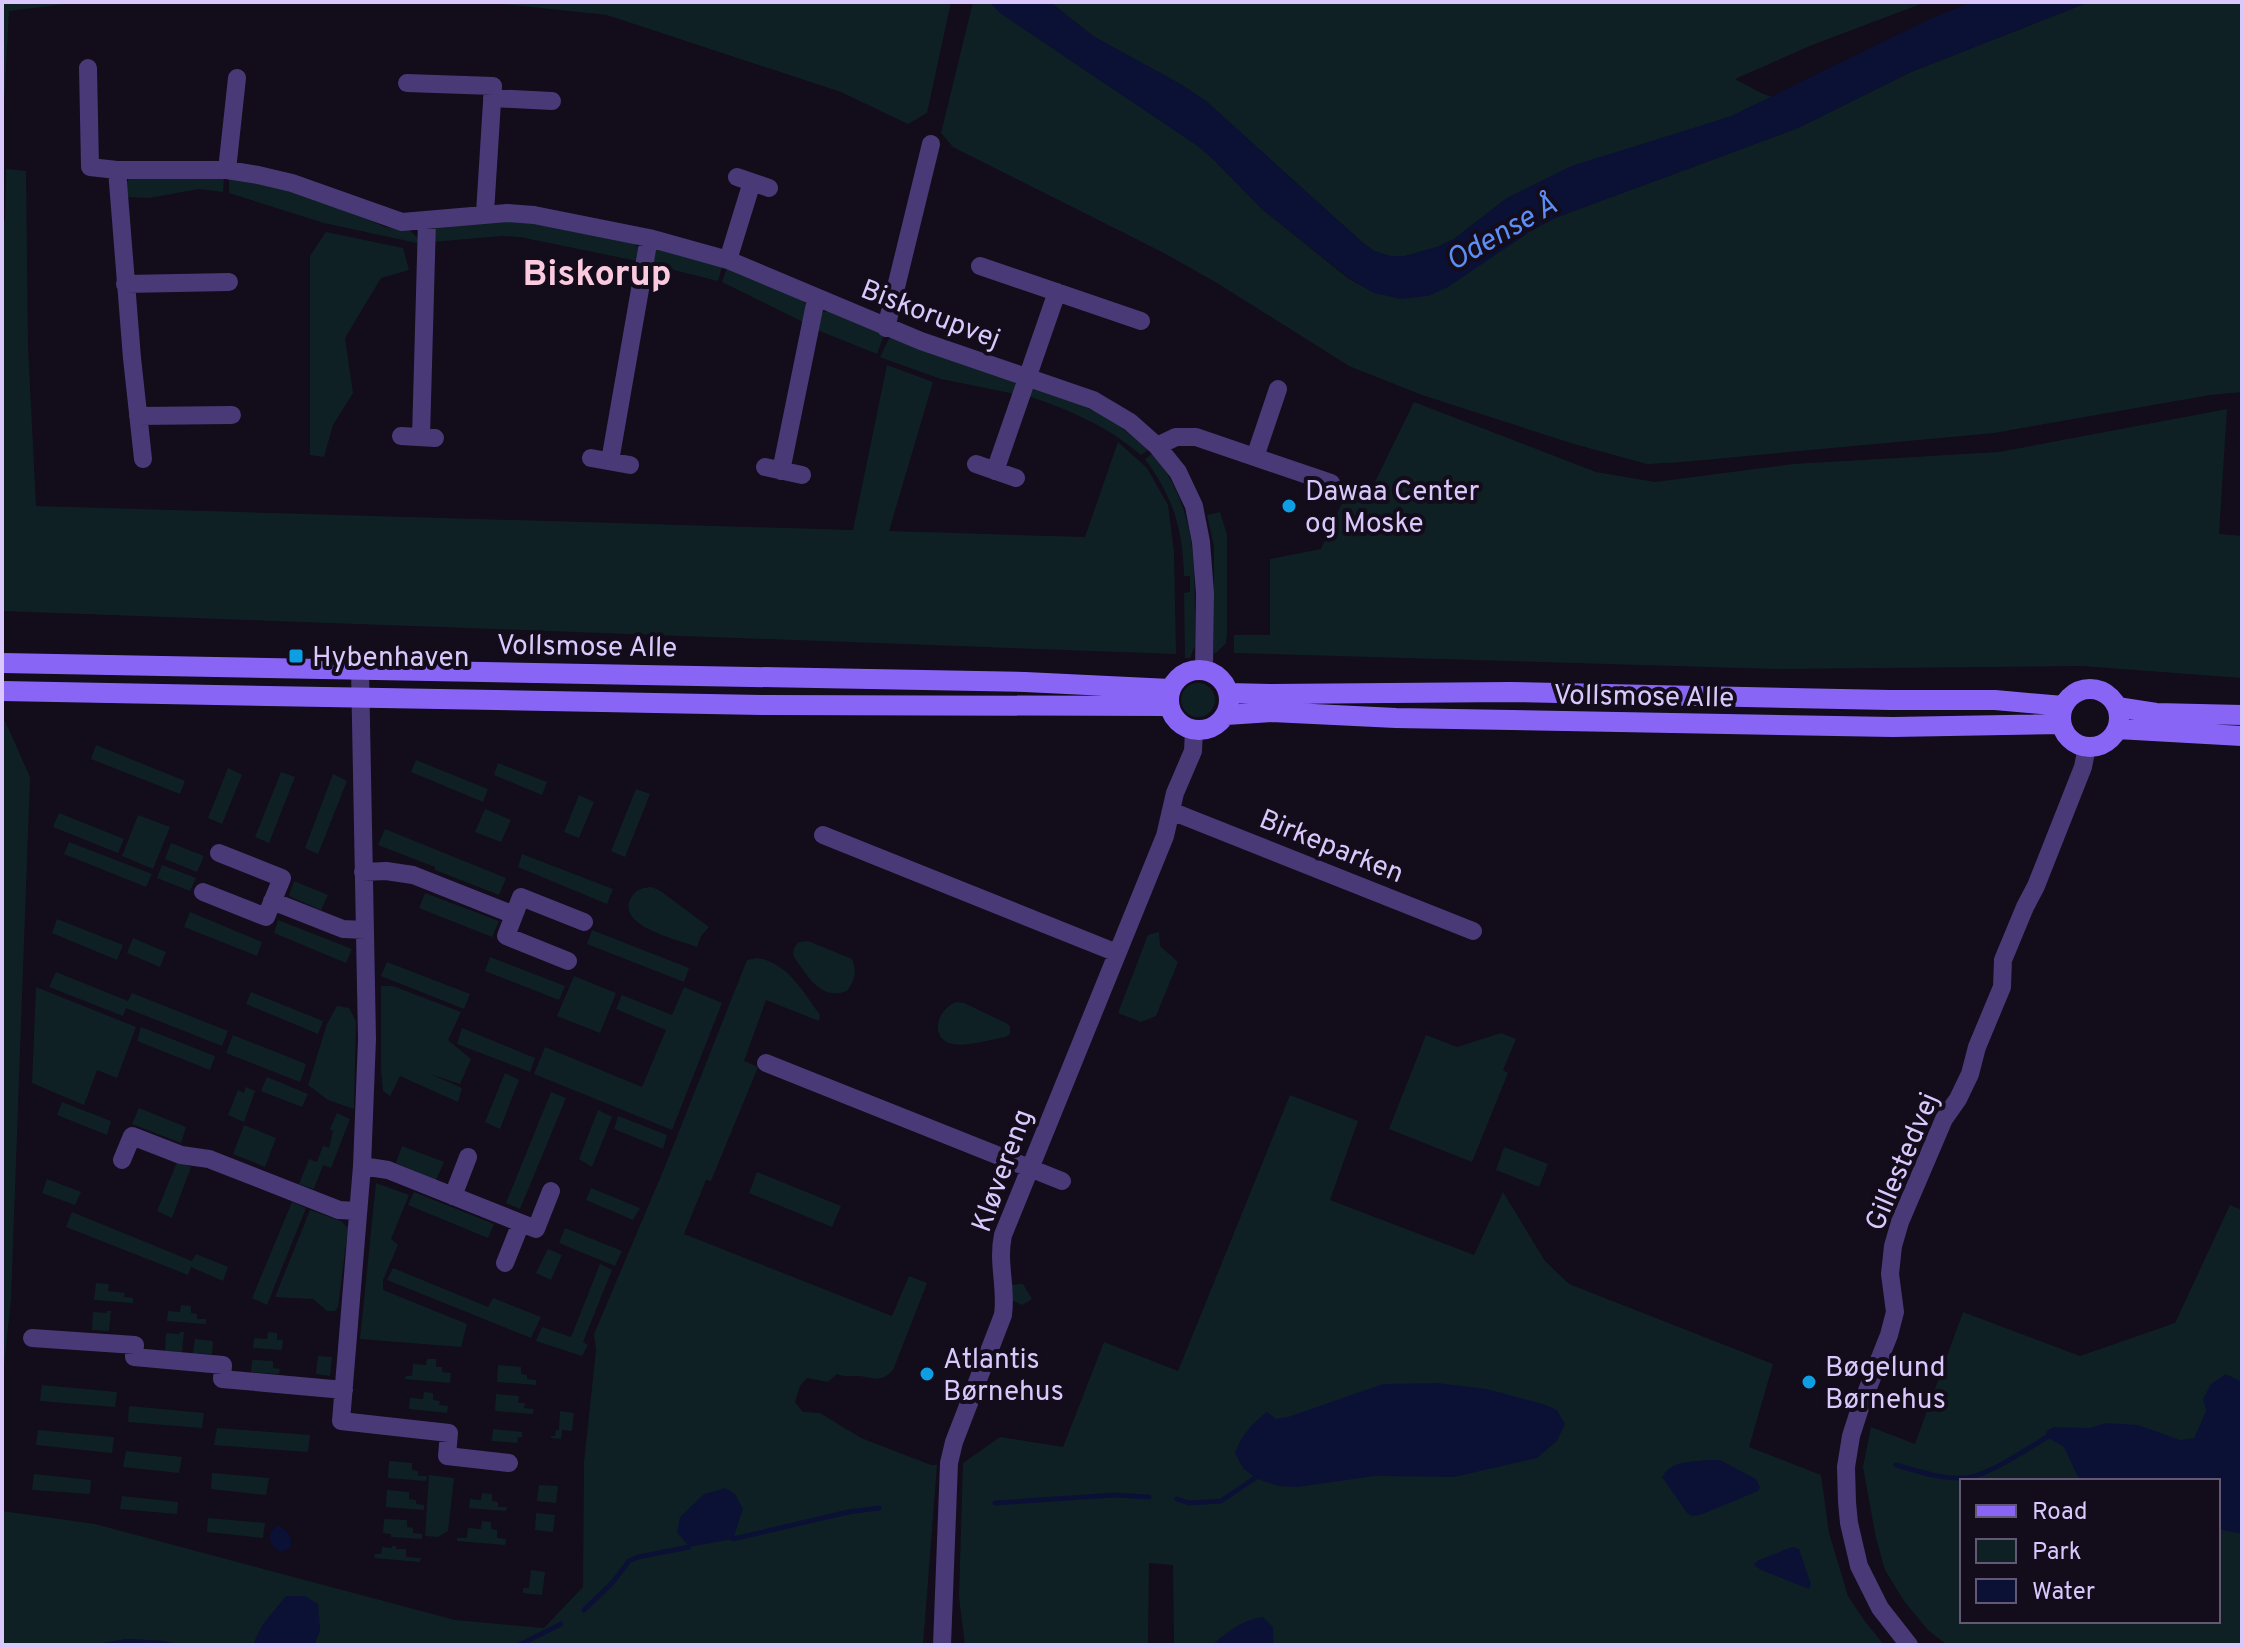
<svg xmlns="http://www.w3.org/2000/svg" width="2244" height="1647" viewBox="0 0 2244 1647" font-family="Overpass,sans-serif">
<style>
.green{fill:#0f2024;fill-rule:evenodd}
.water{fill:#0b1135}
.lines{fill:none;stroke-linecap:round;stroke-linejoin:round}
.stream{stroke:#0b1135;stroke-width:5}
.street{stroke:#493977;stroke-width:18}
.secondary{stroke:#8965f6;stroke-width:20}
.poi-dot{fill:#0d9ee3;stroke:#120c1b;stroke-width:3}
.labels{text-anchor:middle;stroke-width:8;stroke-linejoin:round;paint-order:stroke}
.street-label{font-size:28px;fill:#dac8fc;stroke:#120c1b}
.poi-label{font-size:28px;fill:#dac8fc;stroke:#120c1b;text-anchor:start}
.water-label{font-size:30px;font-style:italic;fill:#5d8df6;stroke:#120c1b}
.district-label{font-size:36px;font-weight:bold;fill:#fccadf;stroke:#120c1b}
</style>
<rect width="100%" height="100%" fill="#120c1b"/>
<path class="green" d="M2,2H82L9,11L2,141Z
M483,2H951L927,113L908,124L841,92L607,15Z
M973,2H990L1000,13L1198,146L1214,160L1263,210L1349,279L1371,291L1534,229L1555,218L1798,128L1911,72L2089,2H2242V392L2210,395L1994,433L1682,462L1647,464L1574,444L1422,395L1349,366L1217,283L1164,253L953,147L941,133Z
M1050,2H1926L1812,45L1735,79L1763,94L1772,97L1729,117L1571,167L1507,198L1454,239L1437,247L1405,256H1390L1374,251L1363,243L1206,101L1182,85L1093,36Z
M6,169L26,171L28,347L36,506L853,530L887,365L933,382L889,531L1085,537L1118,442L1147,468L1168,505L1174,553L1176,654L2,611V221L5,220Z
M132,174L224,177L223,192L199,189L149,198L126,197V183Z
M229,178L272,185L334,205L385,227L409,230L417,237V243L324,223L229,193Z
M510,219L628,239L639,248L637,261L520,237L502,236L432,242V233L437,226Z
M326,232L403,248L409,270L381,278L345,338L353,393L333,425L324,457L310,455V256Z
M661,247L722,267L718,281L650,264L652,253Z
M727,268L803,300L807,307L803,322L722,282Z
M828,311L884,335L877,354L817,330L820,313Z
M890,337L1013,379L1017,388L1015,394L941,379L882,358L880,357Z
M1037,388C1081,403 1114,417 1148,450L1141,455C1107,426 1070,410 1028,396L1030,391Z
M1414,402L1596,472L1655,482L1794,464L1999,452L2227,409L2219,534L2242,536V678L2082,666L1777,669L1234,653V635H1270V559L1321,549L1342,503L1372,488Z
M1153,453C1201,515 1194,572 1195,646L1190,658H1185L1184,593L1190,592V576H1184C1183,529 1173,497 1145,459Z
M1220,512L1227,535V631L1226,643L1216,653H1214V546L1207,515Z
M1181 700a17 17 0 1 1 34 0a17 17 0 1 1-34 0Z
M2,721H5L30,777L11,1299L2,1384Z
M96,745L185,781L180,794L91,759Z
M416,760L488,789L483,802L411,772Z
M498,763L547,782L542,795L494,775Z
M228,768L242,775L222,824L208,818Z
M281,772L295,777L269,843L255,837Z
M333,774L347,781L318,854L305,848Z
M636,789L650,794L625,857L611,851Z
M579,795L594,802L579,838L564,832Z
M485,809L511,820L501,842L475,832Z
M59,813L124,839L118,853L53,827Z
M138,815L170,827L153,869L122,856Z
M385,829L506,878L499,895L435,870V867L378,845Z
M69,842L152,874L146,887L64,854Z
M171,843L204,856L197,872L165,859Z
M522,854L613,889L607,904L518,867Z
M162,865L196,878L190,891L157,878Z
M294,881L328,895L321,910L289,896Z
M651,887L659,890L709,927L701,936L697,947C679,940 618,927 630,900C634,890 641,888 651,887Z
M425,893L499,921L492,937L419,908Z
M190,912L262,942L257,956L184,927Z
M57,919L123,945L117,960L52,933Z
M278,920L352,949L346,963L274,933Z
M592,930L689,968L684,982L587,944Z
M1159,932L1160,946L1178,962L1156,1016L1141,1022L1118,1013L1148,935Z
M133,938L166,952L160,967L127,953Z
M808,941L852,959C857,971 855,980 847,991C820,1001 808,976 794,957C792,950 794,947 799,942Z
M490,957L565,986L559,1000L485,971Z
M757,958C788,963 803,992 820,1015L819,1021L766,1000L744,1061L758,1067L711,1181L706,1180L684,1234L892,1316L909,1276L927,1283L893,1370C878,1385 873,1376 856,1376C848,1376 845,1377 837,1374L828,1382L807,1378L800,1386L795,1402L803,1412L820,1413L861,1438L931,1465H937L923,1645H314L320,1630L263,1624L253,1645H179L164,1641L127,1639L92,1645H2V1511L95,1524L455,1620L544,1628L583,1587L584,1462L596,1350L594,1334L666,1164L747,960Z
M387,962L470,994L464,1009L381,976Z
M56,972L128,1001L132,993L228,1031L222,1046L126,1008L123,1016L49,987Z
M574,976L616,993L600,1033L557,1016Z
M381,986H393L461,1012L448,1040L471,1059L460,1084L430,1074L462,1088L458,1102L400,1076L390,1096L383,1091L381,1069Z
M36,987L136,1027L117,1078L97,1070L84,1105L32,1083Z
M684,987L722,1003L672,1130L534,1074L545,1047L642,1087L666,1030L616,1009L622,995L672,1015Z
M251,992L323,1021L318,1034L246,1004Z
M957,1002L964,1003L1006,1023L1010,1026V1034L1006,1037C992,1039 966,1047 953,1044C928,1039 937,1008 957,1002Z
M337,1006L349,1008L356,1021L354,1109L328,1100L308,1085L327,1024Z
M141,1027L215,1056L210,1070L137,1041Z
M462,1028L535,1058L530,1072L457,1044Z
M1501,1033L1516,1039L1503,1070L1508,1073L1472,1162L1389,1129L1426,1035L1457,1047Z
M233,1035L306,1064L300,1082L226,1053Z
M505,1073L519,1080L500,1129L485,1122Z
M267,1077L308,1094L302,1107L261,1091Z
M246,1087L255,1091L244,1122L228,1115L238,1090L244,1093Z
M551,1092L566,1098L520,1209L506,1203Z
M1290,1095L1358,1121L1330,1200L1474,1255L1503,1192L1545,1261L1569,1284L1773,1364L1749,1447L1821,1475L1829,1533L1848,1596L1864,1620L1884,1645H1174L1173,1565L1149,1563L1148,1645H965L959,1597L963,1463L1000,1437L1063,1447L1104,1342L1178,1371Z
M62,1102L111,1121L107,1135L57,1115Z
M139,1108L186,1127L181,1143L132,1124Z
M598,1110L612,1117L592,1167L579,1159Z
M337,1113L350,1119L331,1168L323,1165L314,1189L299,1184L309,1159L317,1162L323,1146L329,1148L333,1131L330,1129Z
M618,1116L667,1135L663,1149L614,1129Z
M244,1125L276,1138L265,1167L233,1154Z
M402,1146L444,1162L436,1180L396,1163Z
M1504,1147L1548,1164L1539,1187L1496,1170Z
M177,1162L191,1167L172,1218L157,1211Z
M757,1172L841,1206L832,1227L749,1193Z
M47,1179L81,1192L75,1205L42,1193Z
M376,1183L409,1195L391,1239L398,1245L383,1280V1290L467,1324L461,1347L360,1339Z
M591,1188L640,1208L633,1220L586,1200Z
M414,1192L494,1224L488,1238L408,1205Z
M292,1202L306,1208L267,1305L252,1298Z
M2230,1205L2242,1210V1645H1947L1928,1630L1904,1601L1885,1570L1876,1538L1863,1467L1871,1427L1915,1444L1963,1312L2080,1356L2175,1323ZM1962,1481H2218V1621H1962Z
M310,1210L341,1221L348,1228L338,1307L335,1311H327L313,1299L275,1297Z
M72,1212L192,1261L196,1254L228,1267L223,1281L191,1267L188,1275L66,1227Z
M565,1228L622,1251L615,1266L559,1243Z
M548,1249L562,1255L551,1280L536,1273Z
M600,1264L612,1270L583,1342L588,1345L582,1356L536,1341L542,1327L571,1337Z
M393,1268L488,1307L493,1298L541,1317L531,1338L387,1280Z
M96,1283L109,1284L108,1291L125,1293L124,1297L133,1298V1303L94,1300Z
M1023,1284L1032,1299L1022,1305L1012,1300L1011,1285Z
M181,1305L191,1306V1313L197,1314V1319H206V1324L167,1321L168,1311L180,1312Z
M107,1311H111L109,1331L92,1330L93,1312L107,1313Z
M180,1332H184L182,1352L165,1351L166,1333L179,1334Z
M268,1332L277,1333V1340H283L282,1350L253,1348L254,1338L267,1339Z
M195,1339L213,1341L212,1354L193,1353Z
M318,1356L332,1357L330,1376L316,1374Z
M427,1359H436V1367H442V1372L451,1373L450,1383L405,1379L406,1376H412L413,1364L426,1365Z
M252,1360L273,1361V1368L280,1369L279,1374L251,1372Z
M498,1365L521,1367V1374L527,1375V1379L536,1380V1385L497,1382Z
M42,1385L117,1392L115,1407L40,1401Z
M424,1392L433,1393V1400L440,1401L439,1405L448,1406L447,1413L409,1409L410,1398L423,1399Z
M496,1394L519,1396L518,1403H525L524,1408L534,1409L533,1414L495,1411Z
M129,1406L204,1413L202,1428L128,1422Z
M560,1411L574,1413L572,1431L562,1430L561,1439L551,1438V1436H555L556,1430H559Z
M217,1428L310,1435L308,1452L214,1445Z
M493,1429L522,1432V1437H518L517,1443L492,1441Z
M38,1430L114,1437L112,1453L36,1445Z
M126,1451L182,1457L179,1473L123,1467Z
M389,1461L412,1463V1470L418,1471V1476H427L426,1481L388,1478Z
M212,1473L269,1478L266,1495L211,1489Z
M34,1474L91,1480L90,1494L32,1490Z
M429,1475L454,1478L448,1531L438,1537L425,1536Z
M539,1485L558,1486L556,1503L537,1501Z
M387,1490L409,1492V1499L416,1500V1504L424,1505V1510L386,1507Z
M482,1493L492,1494V1501L498,1502V1507H507L506,1511L469,1508L470,1499L481,1500Z
M122,1496L178,1502L177,1514L120,1509Z
M536,1513L555,1515L553,1532L535,1530Z
M208,1518L265,1523L263,1538L207,1532Z
M384,1519L407,1520V1527L413,1528V1533L422,1534V1539L391,1537V1534L383,1533Z
M482,1521L491,1522V1529L497,1530V1538L506,1539L505,1545L457,1541V1538H467L468,1528L481,1529Z
M392,1546H396V1549H406V1557L421,1558L420,1562L374,1558L375,1554H381L382,1547L392,1548Z
M531,1570L545,1572L542,1595L523,1593V1588H529Z"/>
<path class="water" d="M990,2H1050L1093,36L1182,85L1206,101L1363,243L1374,251L1390,256H1405L1437,247L1454,239L1507,198L1571,166L1729,117L1932,18L1972,2H2089L1911,72L1798,128L1555,218L1534,229L1448,287L1428,296L1401,299L1374,293L1349,278L1263,210L1214,160L1198,146L1000,13Z
M2226,1374L2242,1382V1534L2218,1529V1481H2083L2078,1477L2064,1447L2047,1437L2046,1432L2053,1427L2090,1428L2105,1423L2138,1425L2180,1440L2194,1438L2206,1411L2203,1399L2211,1384Z
M1437,1383L1487,1389L1543,1404L1557,1410L1565,1424L1557,1441L1537,1458L1454,1477L1375,1476L1298,1487L1278,1486L1255,1478L1243,1468L1235,1453C1241,1436 1252,1423 1267,1412L1276,1419L1288,1417L1383,1384Z
M1706,1460H1720L1756,1479L1760,1487L1758,1491L1700,1515L1692,1516L1687,1513L1662,1477C1671,1461 1690,1462 1706,1460Z
M725,1488L735,1494L743,1509L733,1539L689,1547L677,1532L680,1517L704,1494Z
M278,1526C288,1531 293,1536 291,1547L282,1552C270,1548 264,1532 278,1526Z
M1792,1547L1799,1549L1811,1584L1809,1589L1761,1570L1754,1565L1757,1561Z
M286,1596H305L318,1604L320,1630L314,1645H253L263,1624Z
M1263,1617L1273,1627L1274,1645H1212C1227,1632 1243,1619 1263,1617Z
M127,1639L164,1641L179,1645H92Z"/>
<g class="lines">
<path class="stream" d="M1896,1465C1917,1471 1940,1479 1963,1478C1985,1478 2027,1449 2047,1437
M1177,1499L1189,1503L1221,1501L1255,1478
M995,1503L1115,1495L1149,1497
M733,1539L848,1512L879,1508
M584,1610L612,1583L629,1561L638,1557L689,1547
M519,1645L561,1624"/>
<path class="street" d="M88,68L90,167L117,170H227L258,175L292,183L402,222L507,213L534,215L649,238L728,260L921,341L1093,400L1130,422L1157,446L1178,472L1194,506L1201,542L1205,593L1204,670
M407,83L493,86L485,213
M492,98L552,101
M117,170L132,358L143,459
M227,170L237,78
M737,177L769,188
M728,260L752,182
M980,266L1141,321
M125,284L229,282
M886,328L931,144
M138,416L232,415
M401,436L435,438
M421,437L427,221
M1157,446L1176,437H1196L1331,483
M1255,457L1278,389
M591,458L630,465
M610,461L649,238
M976,464L1016,478
M765,467L802,475
M781,471L816,299
M995,471L1057,292
M360,669L367,1039L362,1166L341,1421L449,1433L447,1456L509,1463
M1171,811L1473,931
M823,835L1117,953
M363,872L386,871L413,875L514,915
M203,892L266,917L282,878L219,853
M272,901L343,929L365,930
M568,961L506,936L521,897L584,922
M766,1063L1062,1181
M122,1160L132,1136L181,1155L209,1159L339,1210L358,1211
M362,1166L388,1170L536,1229L551,1191
M453,1196L468,1157
M505,1263L521,1223
M32,1338L135,1345L134,1357L223,1365L222,1379L344,1390
M942,1645L949,1463L954,1442L1003,1315C1007,1288 997,1263 1003,1235L1165,836L1175,793L1193,751L1194,731
M1909,1645L1880,1608L1859,1566L1849,1523L1847,1502L1846,1467L1851,1436L1860,1408L1889,1335L1895,1312L1890,1274L1893,1246L1900,1222L1944,1119L1958,1099L1970,1074L1977,1047L2002,987L2003,960L2025,907L2036,886L2083,767L2087,747"/>
<path class="secondary" d="M2,663L1025,682L1170,689
M1169 700a30 30 0 1 1 60 0a30 30 0 1 1-60 0Z
M2061 718a29 29 0 1 1 58 0a29 29 0 1 1-58 0Z
M2,691L762,705L1169,706
M1228,693L1270,694L1510,692L1890,700H1995L2063,706
M2117,707L2156,713L2242,715
M1226,715L1272,712L1396,718L1893,727L2061,724
M2117,729L2242,736"/>
</g>
<g class="poi-dot">
<circle cx="1289" cy="506" r="8"/>
<rect x="288" y="648" width="16" height="16" rx="4"/>
<circle cx="927" cy="1374" r="8"/>
<circle cx="1809" cy="1382" r="8"/>
</g>
<g class="labels">
<g class="street-label">
<text transform="translate(931 313) rotate(21)" y="10">Biskorupvej</text>
<text transform="translate(587 645) rotate(1)" y="10">Vollsmose Alle</text>
<text transform="translate(1644 695) rotate(1)" y="10">Vollsmose Alle</text>
<text transform="translate(1332 845) rotate(22)" y="10">Birkeparken</text>
<text transform="translate(1901 1161) rotate(-67)" y="10">Gillestedvej</text>
<text transform="translate(1001 1170) rotate(-70)" y="10">Kløvereng</text>
</g>
<g class="poi-label">
<text x="1305" y="500">Dawaa Center<tspan x="1305" dy="32">og Moske</tspan></text>
<text x="312" y="666">Hybenhaven</text>
<text x="943" y="1368">Atlantis<tspan x="943" dy="32">Børnehus</tspan></text>
<text x="1825" y="1376">Bøgelund<tspan x="1825" dy="32">Børnehus</tspan></text>
</g>
<g class="water-label">
<text transform="translate(1501 232) rotate(-30)" y="10">Odense Å</text>
</g>
<g class="district-label">
<text x="597" y="285">Biskorup</text>
</g>
</g>
<rect width="2244" height="1647" fill="none" stroke="#dac8fc" stroke-width="8"/>
<rect x="1960" y="1479" width="260" height="144" fill="#120c1b" stroke="#625775" stroke-width="2"/>
<rect x="1976" y="1505" width="40" height="12" fill="#8965f6" stroke="#625775" stroke-width="2"/>
<text x="2032" y="1519" font-size="24" fill="#dac8fc">Road</text>
<rect x="1976" y="1539" width="40" height="24" fill="#0f2024" stroke="#625775" stroke-width="2"/>
<text x="2032" y="1559" font-size="24" fill="#dac8fc">Park</text>
<rect x="1976" y="1579" width="40" height="24" fill="#0b1135" stroke="#625775" stroke-width="2"/>
<text x="2032" y="1599" font-size="24" fill="#dac8fc">Water</text>
</svg>
